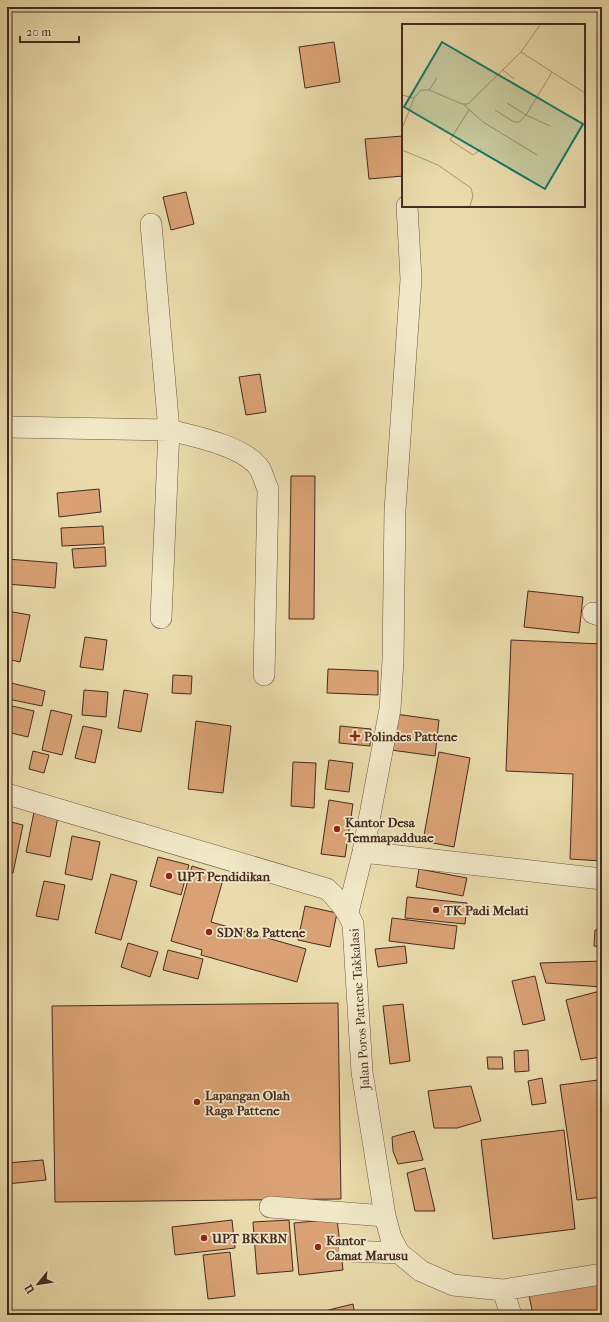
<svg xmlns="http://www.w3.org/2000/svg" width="609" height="1322" viewBox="0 0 609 1322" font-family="'IM FELL French Canon',serif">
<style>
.building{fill:#daa274;stroke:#462a21}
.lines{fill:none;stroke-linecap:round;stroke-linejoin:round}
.minor-casing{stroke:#6f5644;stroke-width:22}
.minor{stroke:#f1e8c8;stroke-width:21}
.poi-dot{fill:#8f2418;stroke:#f1e8c8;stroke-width:1.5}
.labels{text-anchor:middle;stroke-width:3.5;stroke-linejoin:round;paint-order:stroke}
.poi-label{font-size:13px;font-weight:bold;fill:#462a21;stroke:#f1e8c8;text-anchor:start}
.street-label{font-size:13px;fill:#462a21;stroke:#f1e8c8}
.inset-road{fill:none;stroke:#a89474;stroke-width:1}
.view{fill:#0f766e;fill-opacity:0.15;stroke:#0f766e;stroke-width:2}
.inset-edge{fill:none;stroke:#462a21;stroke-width:2}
</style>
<rect width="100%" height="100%" fill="#e9dbab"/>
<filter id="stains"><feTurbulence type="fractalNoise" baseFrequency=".005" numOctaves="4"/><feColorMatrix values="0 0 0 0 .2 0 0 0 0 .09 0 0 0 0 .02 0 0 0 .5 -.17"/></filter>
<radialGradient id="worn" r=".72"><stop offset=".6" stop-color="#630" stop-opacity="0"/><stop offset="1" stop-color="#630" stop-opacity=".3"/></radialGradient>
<path class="building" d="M334,42L340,82L305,88L299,47Z
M403,136V176L369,179L365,139Z
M186,192L194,224L171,230L163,197Z
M260,374L266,412L246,415L239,377Z
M291,476H315L314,619H289Z
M99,489L101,512L59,517L57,493Z
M103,526L104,544L62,546L61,528Z
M105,547L106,566L74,568L72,549Z
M7,559L57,563L55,588L7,584Z
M528,591L583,597L579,633L524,627Z
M7,611L30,615L20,662L7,659Z
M85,637L107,640L103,670L80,667Z
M511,640L602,644V861L570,859L573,774L506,771Z
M328,669L378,671V695L327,693Z
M173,675L192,676L191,694L172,693Z
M11,683L45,691L42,706L8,699Z
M84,690L108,692L106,717L82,715Z
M124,690L148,694L141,732L118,728Z
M12,706L34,711L28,737L7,732Z
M51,710L72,715L62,755L42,750Z
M395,714L439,720L435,756L391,750Z
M196,721L231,726L223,793L188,789Z
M83,726L102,730L95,763L75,758Z
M340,726L371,729L370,746L339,743Z
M33,751L49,755L44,773L29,769Z
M439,752L470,758L454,847L423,841Z
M329,760L353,763L349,792L325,789Z
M293,762L316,763L314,808L291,806Z
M329,800L353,804L345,857L321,854Z
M34,812L58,817L50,857L26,852Z
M7,821L23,825L13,873L7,871Z
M72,836L100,842L92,880L65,874Z
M158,857L189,865L181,895L150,886Z
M192,866L224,876L211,922L306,949L297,982L201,955L202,950L171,941Z
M419,869L467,878L463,896L416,887Z
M111,874L137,881L121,940L95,933Z
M44,881L65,885L58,920L36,916Z
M407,897L467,903L465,924L405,918Z
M305,906L337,913L330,947L298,940Z
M392,918L457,926L454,949L389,941Z
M595,930H602V947L594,946Z
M128,943L158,952L150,977L121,967Z
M405,946L407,963L378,967L375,949Z
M168,950L203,959L198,979L163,970Z
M602,961V987L546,983L540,963Z
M535,976L545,1020L523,1025L512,981Z
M600,991L602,1000V1057L581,1060L566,1000Z
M338,1003L341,1199L55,1202L52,1006Z
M403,1004L410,1061L390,1064L383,1006Z
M528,1050L529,1071L515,1072L514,1051Z
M487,1057H502L503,1069H488Z
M542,1078L546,1103L532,1105L528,1081Z
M598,1080L602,1112V1197L577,1200L560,1085Z
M471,1086L481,1121L457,1128H434L428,1091Z
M564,1130L575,1229L493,1239L481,1140Z
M414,1131L423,1160L398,1164L393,1151L392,1137Z
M43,1160L46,1180L7,1184V1163Z
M425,1168L435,1211H415L407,1173Z
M337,1219L343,1270L299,1275L294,1223Z
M232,1220L235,1248L175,1255L172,1227Z
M289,1220L293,1271L257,1274L253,1222Z
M230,1252L235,1296L208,1299L203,1255Z
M602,1282V1315H533L529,1295Z
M353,1304L355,1315H308Z"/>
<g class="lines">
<g class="minor-casing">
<path id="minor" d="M151,224L169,430C193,436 245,446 260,469C263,475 265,483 268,489L264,675
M7,427L169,430L161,618
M593,613L602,616
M7,794L327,889C339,900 347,910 353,924L362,1072L385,1216L391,1238L399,1253L421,1271L453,1285L503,1290L602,1274
M363,852L602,879
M348,912L363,852L390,709L393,660L395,510L411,279L407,206
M270,1207L385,1216
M349,1251L399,1253
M503,1290L511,1315"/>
</g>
<use href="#minor" class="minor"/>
</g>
<g class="poi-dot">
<path d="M353 730h4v4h4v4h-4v4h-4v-4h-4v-4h4z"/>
<circle cx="337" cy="829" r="4"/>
<circle cx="169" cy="876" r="4"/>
<circle cx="436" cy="910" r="4"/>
<circle cx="209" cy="932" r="4"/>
<circle cx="197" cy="1102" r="4"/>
<circle cx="204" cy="1238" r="4"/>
<circle cx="318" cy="1247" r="4"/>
</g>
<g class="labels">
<g class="poi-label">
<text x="364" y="741">Polindes Pattene</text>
<text x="345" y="827">Kantor Desa<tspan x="345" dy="15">Temmapadduae</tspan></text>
<text x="177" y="881">UPT Pendidikan</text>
<text x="444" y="915">TK Padi Melati</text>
<text x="217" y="937">SDN 82 Pattene</text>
<text x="205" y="1100">Lapangan Olah<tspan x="205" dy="15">Raga Pattene</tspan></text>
<text x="212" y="1243">UPT BKKBN</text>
<text x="326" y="1245">Kantor<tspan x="326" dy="15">Camat Marusu</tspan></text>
</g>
<g class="street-label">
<text transform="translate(359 1009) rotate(-94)" y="5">Jalan Poros Pattene Takkalasi</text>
</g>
</g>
<g transform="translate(402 24)">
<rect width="183" height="183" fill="#e9dbab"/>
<path class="inset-road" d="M101,46L112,55M150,48L183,69M27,66L35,54M0,71L12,74M105,79L124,91L150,48L119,28M62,81L81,98L135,131M67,86L48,116L71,131L79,125M93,86L112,98H117L124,91L148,102M0,105L12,74L19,66H27L60,80H66L119,28L138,1M0,126L36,141L69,164L71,172L68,182"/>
<path class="view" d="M40,18L181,100L143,165L2,83Z"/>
<rect width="183" height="183" class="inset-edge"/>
</g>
<rect width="609" height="1322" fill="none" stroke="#e9dbab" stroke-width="24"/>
<rect x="8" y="8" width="593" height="1306" fill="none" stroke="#462a21" stroke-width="2"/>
<rect x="12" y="12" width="585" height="1298" fill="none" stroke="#462a21"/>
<g transform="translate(38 1284) rotate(240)" stroke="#f1e8c8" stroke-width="3" paint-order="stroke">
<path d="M0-3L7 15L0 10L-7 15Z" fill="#462a21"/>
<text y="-6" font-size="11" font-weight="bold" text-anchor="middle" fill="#462a21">U</text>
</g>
<path d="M20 36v6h59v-6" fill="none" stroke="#462a21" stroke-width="2"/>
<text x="26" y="36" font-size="12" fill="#462a21" stroke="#f1e8c8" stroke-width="3" paint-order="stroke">20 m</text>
<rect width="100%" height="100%" filter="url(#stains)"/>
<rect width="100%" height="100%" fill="url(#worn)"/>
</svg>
